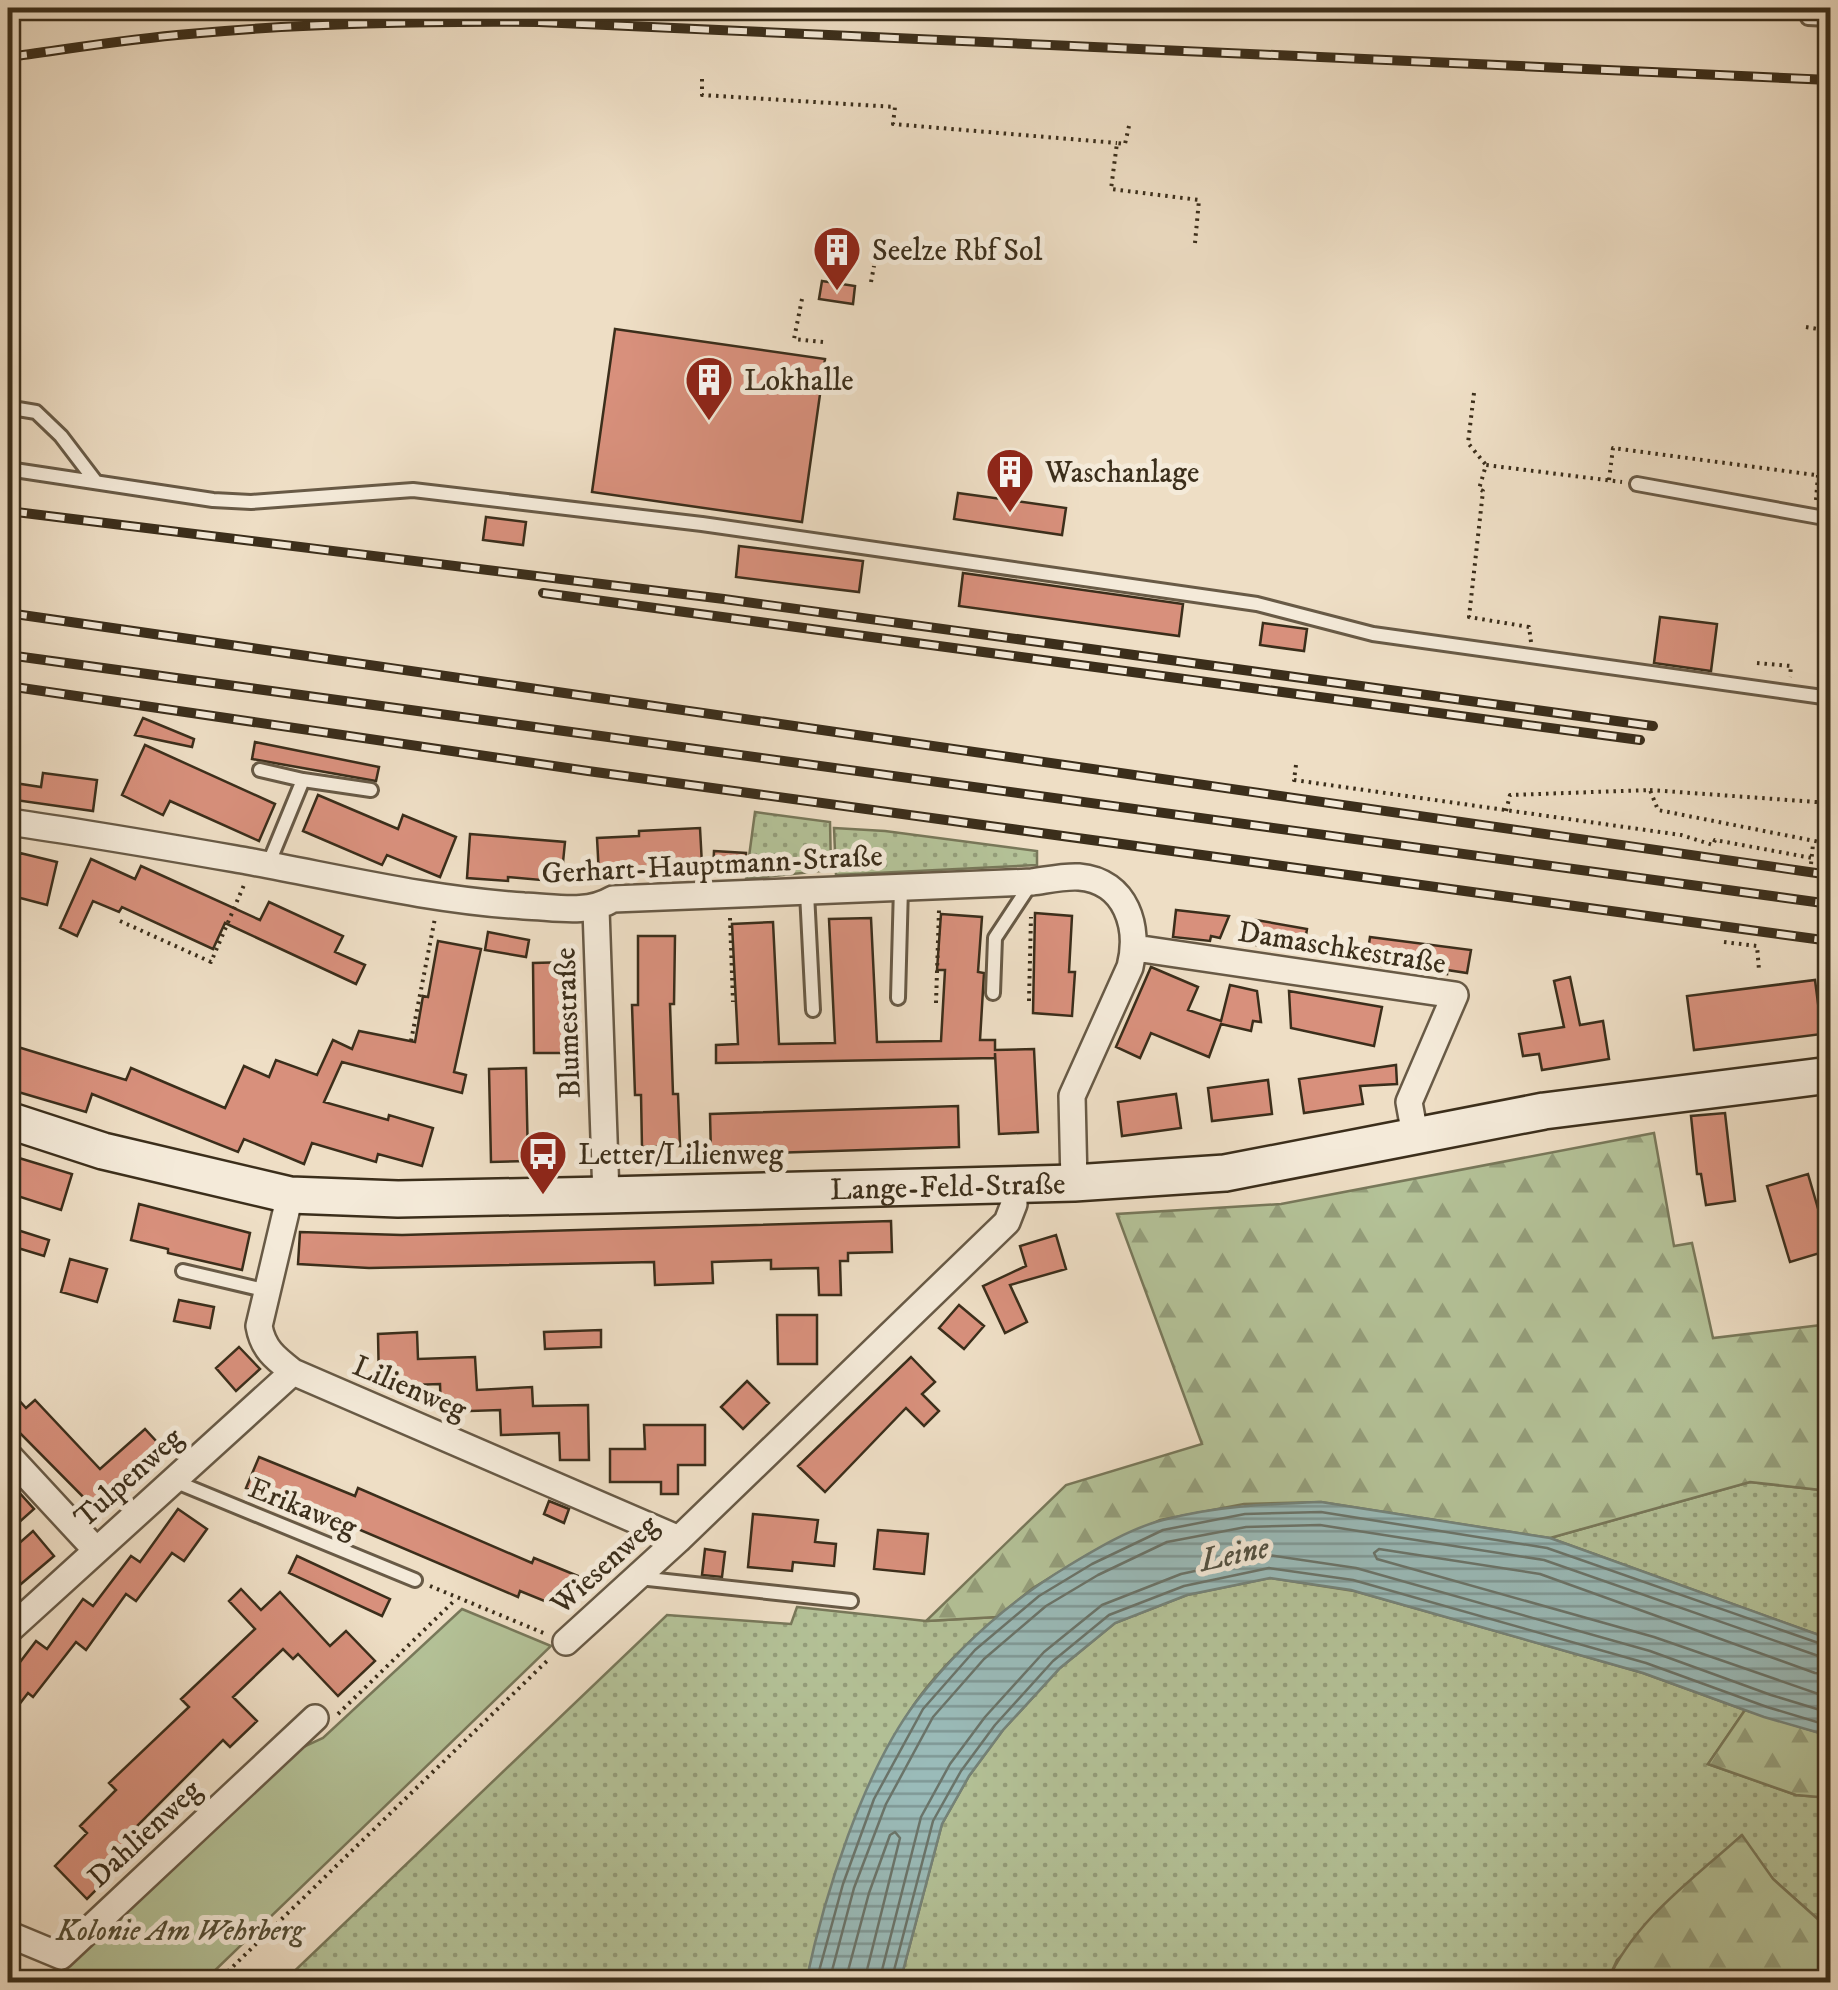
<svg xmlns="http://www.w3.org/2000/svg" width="1838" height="1990" viewBox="0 0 1838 1990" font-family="'IM FELL DW Pica',serif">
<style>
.grass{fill:url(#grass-dots);stroke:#78785a;stroke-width:2.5}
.forest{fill:url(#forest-firs);stroke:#78785a;stroke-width:2.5}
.garden{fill:#b4c298;stroke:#78785a;stroke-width:2.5}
.water{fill:url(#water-rules);stroke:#74837a;stroke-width:2.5}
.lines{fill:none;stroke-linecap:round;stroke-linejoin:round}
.shore{stroke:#6a746a;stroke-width:2.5}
.building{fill:#d8907c;stroke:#3b2e1b;stroke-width:2.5}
.lane-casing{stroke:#685a46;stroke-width:18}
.street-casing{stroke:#685a46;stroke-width:30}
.secondary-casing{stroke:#3b2e1b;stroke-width:40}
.path{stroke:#3b2e1b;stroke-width:4;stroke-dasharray:2.5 5;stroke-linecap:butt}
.lane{stroke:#f4ead9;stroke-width:12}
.street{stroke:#f4ead9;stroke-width:25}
.secondary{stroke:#f4ead9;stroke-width:35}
.rail-casing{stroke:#3b2e1b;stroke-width:10}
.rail{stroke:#f4ead9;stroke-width:6;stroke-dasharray:19;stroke-linecap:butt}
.labels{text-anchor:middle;stroke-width:10;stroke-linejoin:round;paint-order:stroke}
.poi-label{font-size:30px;fill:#3b2e1b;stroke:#f4ead9;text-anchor:start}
.street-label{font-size:30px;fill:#3b2e1b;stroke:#f4ead9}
.park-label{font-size:30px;font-style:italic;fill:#534c34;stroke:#f4ead9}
.water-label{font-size:32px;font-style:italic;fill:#535142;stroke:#f4ead9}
</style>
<defs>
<pattern id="grass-dots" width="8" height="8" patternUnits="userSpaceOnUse" patternTransform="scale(2.5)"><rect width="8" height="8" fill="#b4c298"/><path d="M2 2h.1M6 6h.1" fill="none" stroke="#949e7b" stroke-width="1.8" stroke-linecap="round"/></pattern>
<pattern id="forest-firs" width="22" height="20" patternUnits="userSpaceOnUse" patternTransform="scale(2.5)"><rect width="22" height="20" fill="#b4c298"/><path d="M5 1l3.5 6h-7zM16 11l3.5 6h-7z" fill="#949e7b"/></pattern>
<pattern id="water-rules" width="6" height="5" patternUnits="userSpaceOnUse" patternTransform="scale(2.5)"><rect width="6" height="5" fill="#9abbb9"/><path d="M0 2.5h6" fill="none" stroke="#7f9896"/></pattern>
</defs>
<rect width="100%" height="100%" fill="#eedec5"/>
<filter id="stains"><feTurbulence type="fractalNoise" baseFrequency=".002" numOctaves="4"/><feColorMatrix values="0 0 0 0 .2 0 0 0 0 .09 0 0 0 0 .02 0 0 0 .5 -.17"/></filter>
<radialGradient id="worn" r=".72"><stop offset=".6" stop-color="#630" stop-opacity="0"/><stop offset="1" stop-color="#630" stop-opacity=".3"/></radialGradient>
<path class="grass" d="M755,812L830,822L831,870L746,879Z
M834,828L885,831L1037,851V865L836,875Z
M1750,1482L1830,1491V1639L1550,1538Z
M1270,1578L1354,1591L1643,1673L1745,1710L1708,1764L1796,1795L1830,1798V1930L1773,1879L1741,1836L1617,1960L1607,1982H900L942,1824L969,1776L1003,1730L1060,1668L1115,1623L1187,1595Z
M797,1607L926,1621L997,1617C967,1643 935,1673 913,1706C859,1789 830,1886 806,1982H283L667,1615L791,1624Z"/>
<path class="forest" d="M1654,1133L1674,1246L1692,1243L1713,1338L1830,1324V1491L1750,1482L1550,1538L1321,1502L1244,1504L1160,1520L1087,1555L1033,1588L997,1617L926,1621L1066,1485L1202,1444L1117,1214L1281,1204Z
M1745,1710L1830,1736V1798L1796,1795L1708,1764Z
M1742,1835L1773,1879L1830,1930V1982H1607C1635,1920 1692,1880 1742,1835Z"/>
<path class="garden" d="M462,1609L551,1646L203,1982H46L301,1748L323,1738Z"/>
<path class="water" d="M1321,1502L1550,1538L1830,1639V1736L1764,1717L1643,1673L1351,1590L1270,1578L1187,1595L1115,1623L1060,1668L1003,1730L969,1776L942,1824L900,1982H806C824,1896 863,1772 916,1702C958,1647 1010,1601 1068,1566C1096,1549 1131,1528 1163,1520C1215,1506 1268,1504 1321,1502Z"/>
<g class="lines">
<path class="shore" d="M1830,1675L1815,1673L1540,1574L1379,1549L1374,1553L1377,1559L1654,1637L1830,1698
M816,1982L843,1884L874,1799L923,1709L975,1650L1039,1596L1092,1564L1163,1530L1245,1514L1321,1512L1547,1548L1830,1647
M829,1982L854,1888L886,1804L933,1717L984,1659L1046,1606L1098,1575L1167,1542L1246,1527L1320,1525L1544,1560L1830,1660
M845,1982L869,1893L890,1835L895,1832L900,1838L864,1982
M879,1982L921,1817L950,1764L985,1717L1044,1652L1102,1605L1181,1574L1269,1555L1356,1568L1650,1651L1771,1695L1830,1713
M891,1982L933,1821L961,1771L995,1725L1053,1661L1109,1615L1184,1586L1269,1568L1353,1580L1646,1663L1767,1707L1830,1726"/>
</g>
<path class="building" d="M822,281L855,286L853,304L819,299Z
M615,329L825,359L802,522L592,492Z
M958,493L1066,508L1062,535L954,519Z
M486,517L526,522L523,545L483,540Z
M739,546L863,561L859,592L736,577Z
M963,573L1183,604L1179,636L959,606Z
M1660,617L1717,624L1711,671L1654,663Z
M1263,623L1307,629L1304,651L1260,645Z
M143,718L194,739L192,747L135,735Z
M255,742L379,767L376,781L252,759Z
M145,745L275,804L259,841L170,801L163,815L122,795Z
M43,773L97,780L93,811L8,799V782L41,787Z
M318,795L398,829L403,815L456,837L440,877L387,855L382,865L303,831Z
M700,828L702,865L640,868L641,873L599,875L597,838L639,836V831Z
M470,834L565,842L563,862L554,861L552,881L508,877V881L467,878Z
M714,851L746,853V872L713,871Z
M20,853L57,862L47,905L9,895Z
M91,859L135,879L141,866L260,920L269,902L343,936L335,952L365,965L356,984L225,923L213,949L122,907L119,912L93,901L77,936L60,928Z
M1176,910L1229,916L1220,938L1211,936L1210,941L1173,937Z
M1035,913L1072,916L1069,972H1075L1072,1016L1033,1013Z
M941,914L982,917L978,972L984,973L980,1040H995V1050L1034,1049L1038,1132L999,1134L995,1053V1058L716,1063V1045L738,1044L732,924L773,922L779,1044L835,1043L829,919L871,918L877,1042L941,1041L945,970H937Z
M1245,918L1307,929L1303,954L1240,942Z
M488,932L529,940L526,957L485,950Z
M638,936H675L674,1004H670L673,1094H678L680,1146L642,1147L641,1095H635L632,1005H638Z
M1370,937L1471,950L1467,973L1447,970V974L1366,964Z
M438,941L481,949L454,1072L466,1075L462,1093L342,1062L324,1102L388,1120L389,1115L433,1128L422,1166L378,1154L376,1162L312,1143L304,1164L244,1139L238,1152L92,1094L86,1112L8,1089V1044L126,1080L131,1068L225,1108L244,1066L269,1077L276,1060L317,1075L333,1040L352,1049L359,1031L415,1042L423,996L428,997Z
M570,962L571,1053H534L533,963Z
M1151,967L1198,987L1188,1010L1221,1021L1230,985L1257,991L1261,1022L1253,1021L1251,1031L1221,1024L1209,1057L1151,1033L1140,1058L1116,1047Z
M1570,977L1580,1025L1603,1021L1609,1059L1542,1070L1539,1054L1523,1056L1519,1034L1564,1027L1554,981Z
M1815,980L1822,1034L1694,1050L1687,996Z
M1289,991L1382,1007L1374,1046L1291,1028Z
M1396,1065L1397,1084L1360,1086L1363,1104L1304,1113L1299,1079Z
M526,1068L528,1161L491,1162L489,1069Z
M1268,1080L1272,1114L1212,1121L1208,1088Z
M1176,1094L1181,1128L1122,1136L1118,1102Z
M958,1106L959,1147L711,1155L710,1114Z
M1725,1113L1735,1201L1706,1205L1701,1174H1697L1691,1116Z
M19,1158L72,1174L61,1210L8,1193Z
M1808,1174L1830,1250L1790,1262L1767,1186Z
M139,1204L250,1233L242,1270L168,1253V1249L131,1240Z
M891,1221L892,1252L848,1253V1261H840L841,1295H819L818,1268L771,1269V1260L712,1262L713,1283L655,1285L654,1262L369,1268L298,1264L300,1232L402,1235Z
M8,1227L49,1240L44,1256L8,1245Z
M1056,1235L1066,1269L1010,1285L1027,1322L1005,1333L983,1286L1026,1266L1020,1246Z
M70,1259L107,1269L97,1302L61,1292Z
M179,1300L214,1307L210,1328L174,1321Z
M959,1305L984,1326L964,1349L939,1328Z
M777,1315H817V1364H778Z
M601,1330V1347L545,1349L544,1332Z
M417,1332L418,1359L475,1357L477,1390L532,1387L533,1406L588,1405L589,1460H560L559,1433L501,1435L500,1410L441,1412L440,1384L379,1386L378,1334Z
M239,1347L260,1369L236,1391L216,1368Z
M911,1357L935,1382L922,1394L939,1411L924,1426L906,1408L825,1492L798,1466Z
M747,1381L769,1403L743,1429L721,1407Z
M8,1388L26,1408L35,1400L100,1469L145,1429L168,1454L101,1515L8,1421Z
M644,1425H705V1465H678V1494H661V1482H610V1449H645Z
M259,1457L355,1496L358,1488L532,1563L534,1558L578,1576L564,1609L520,1591L518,1597L344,1523L342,1527L246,1488Z
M8,1480L34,1509L16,1525L8,1515Z
M549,1501L569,1509L564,1523L544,1514Z
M178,1509L207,1529L184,1561L172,1553L136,1601L126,1594L86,1650L76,1642L33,1697L28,1693L8,1719V1678L36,1641L47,1649L83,1599L93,1606L131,1556L140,1562Z
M753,1514L818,1520L815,1542L836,1544L834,1566L793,1562L792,1571L748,1567Z
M878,1530L928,1534L924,1574L874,1569Z
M33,1531L54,1556L8,1595V1553Z
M705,1549L725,1552L722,1577L702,1575Z
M297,1556L390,1599L382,1616L289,1573Z
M241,1589L261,1610L280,1592L330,1646L346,1631L375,1661L338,1696L298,1654L293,1659L283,1649L233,1697L257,1721L230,1747L223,1740L130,1833L135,1839L102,1872L108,1878L87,1899L55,1866L87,1833L80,1826L116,1790L109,1783L189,1707L181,1699L255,1629L229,1601Z"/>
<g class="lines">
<g class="lane-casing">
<path id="lane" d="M1808,18L1830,19
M8,411L12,408L36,412L61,436L96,482
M8,469L213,500L251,502L413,490L702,524L1257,604L1373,634L1830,698
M1637,484L1830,519
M260,770L303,780
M268,865L303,780L371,790
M807,893L813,1010
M993,993L995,938L1032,882
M898,998L901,887
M183,1271L268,1291
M174,1481L415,1580
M639,1578L851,1601"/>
</g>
<g class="street-casing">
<path id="street" d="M8,822C88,833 167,847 247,861C340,878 430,900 524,906C555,907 586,915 613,899L1032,882C1047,880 1064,876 1079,877C1127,881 1140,928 1130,967L1072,1096L1074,1183
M596,909L606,1195
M1135,948L1455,995L1409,1102L1415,1135
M290,1195L259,1326C263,1349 275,1358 293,1372L679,1539
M8,1455L96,1550
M8,1631L293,1372
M566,1642L679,1539L1007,1222L1014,1204L1013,1183
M8,1934L61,1956L315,1718"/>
</g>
<g class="secondary-casing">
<g id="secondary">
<path id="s1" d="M8,1120L103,1151L290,1195L398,1199L606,1195L1074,1183L1225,1173L1544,1111L1830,1075"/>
</g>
</g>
<path class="path" d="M1726,8L1793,16
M702,79V95L895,107L893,124L1117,143
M1129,126L1125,144L1117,143L1111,189L1199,200L1195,243
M871,282L874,266
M802,299L794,339L823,342
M1806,327L1830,331
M1474,393L1468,443L1486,465
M1609,480L1613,448L1830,477
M1816,500L1818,475
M1531,642L1529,627L1469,617L1483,491L1479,489L1486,465L1622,482
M1757,663L1791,666L1790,677
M1296,765L1294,780L1681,835L1713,845L1715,840L1812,858
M1650,790L1830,803
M1506,811L1510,795L1650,790L1658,810L1830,844
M1811,864L1813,844
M730,918L733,1002
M120,921L211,962L244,885
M1724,942L1757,946L1759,970
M1029,1001L1031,917
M936,1003L939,910
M411,1041L435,918
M430,1586L546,1634
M338,1714L456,1599
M217,1982L550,1658"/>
<use href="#lane" class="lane"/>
<use href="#street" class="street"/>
<use href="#secondary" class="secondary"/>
<g class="rail-casing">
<path id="rail" d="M8,57C68,49 128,39 189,34C305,23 422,21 539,22L1830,80
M8,511L724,599L1653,726
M543,593L1640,740
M8,613L1830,875
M8,655L1830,904
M8,686L588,771L1830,941"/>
</g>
<use href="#rail" class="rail"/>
</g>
<defs>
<g id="building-pin" transform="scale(2.5)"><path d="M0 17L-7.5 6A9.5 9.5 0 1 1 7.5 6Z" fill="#8f2418" stroke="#f4ead9"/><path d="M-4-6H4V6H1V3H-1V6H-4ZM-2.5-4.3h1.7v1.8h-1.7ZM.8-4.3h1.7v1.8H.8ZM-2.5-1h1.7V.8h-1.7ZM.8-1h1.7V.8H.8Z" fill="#fff"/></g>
<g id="bus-pin" transform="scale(2.5)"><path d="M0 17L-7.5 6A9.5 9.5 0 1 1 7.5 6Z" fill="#8f2418" stroke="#f4ead9"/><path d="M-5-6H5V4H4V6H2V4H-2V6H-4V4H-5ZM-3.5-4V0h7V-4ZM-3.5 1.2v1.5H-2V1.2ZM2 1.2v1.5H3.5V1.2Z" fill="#fff"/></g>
</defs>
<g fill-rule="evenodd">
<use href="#building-pin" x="837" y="250"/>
<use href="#building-pin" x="709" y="380"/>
<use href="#building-pin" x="1010" y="472"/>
<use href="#bus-pin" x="543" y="1154"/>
</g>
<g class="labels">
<g class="poi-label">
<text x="872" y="260">Seelze Rbf Sol</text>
<text x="744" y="390">Lokhalle</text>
<text x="1045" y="482">Waschanlage</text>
<text x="578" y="1164">Letter/Lilienweg</text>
</g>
<g class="street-label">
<text transform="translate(712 864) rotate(-3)" y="10">Gerhart-Hauptmann-Straße</text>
<text transform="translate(1342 947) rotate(9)" y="10">Damaschkestraße</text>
<text transform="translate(567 1023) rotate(-92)" y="10">Blumestraße</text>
<text dy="10" stroke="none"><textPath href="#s1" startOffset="950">Lange-Feld-Straße</textPath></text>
<text transform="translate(410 1387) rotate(23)" y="10">Lilienweg</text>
<text transform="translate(128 1477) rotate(-42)" y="10">Tulpenweg</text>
<text transform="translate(303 1507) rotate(22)" y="10">Erikaweg</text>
<text transform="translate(604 1564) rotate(-42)" y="10">Wiesenweg</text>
<text transform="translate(144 1833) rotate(-43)" y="10">Dahlienweg</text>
</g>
<g class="park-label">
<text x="180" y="1940">Kolonie Am Wehrberg</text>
</g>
<g class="water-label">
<text transform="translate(1234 1553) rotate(-12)" y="11">Leine</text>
</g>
</g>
<rect width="1838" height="1990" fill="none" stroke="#eedec5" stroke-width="40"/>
<rect x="10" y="10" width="1818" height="1970" fill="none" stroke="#3b2e1b" stroke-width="5"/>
<rect x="20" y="20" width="1798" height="1950" fill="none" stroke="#3b2e1b" stroke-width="2.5"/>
<rect width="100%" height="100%" filter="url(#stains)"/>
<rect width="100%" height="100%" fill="url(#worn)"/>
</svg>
